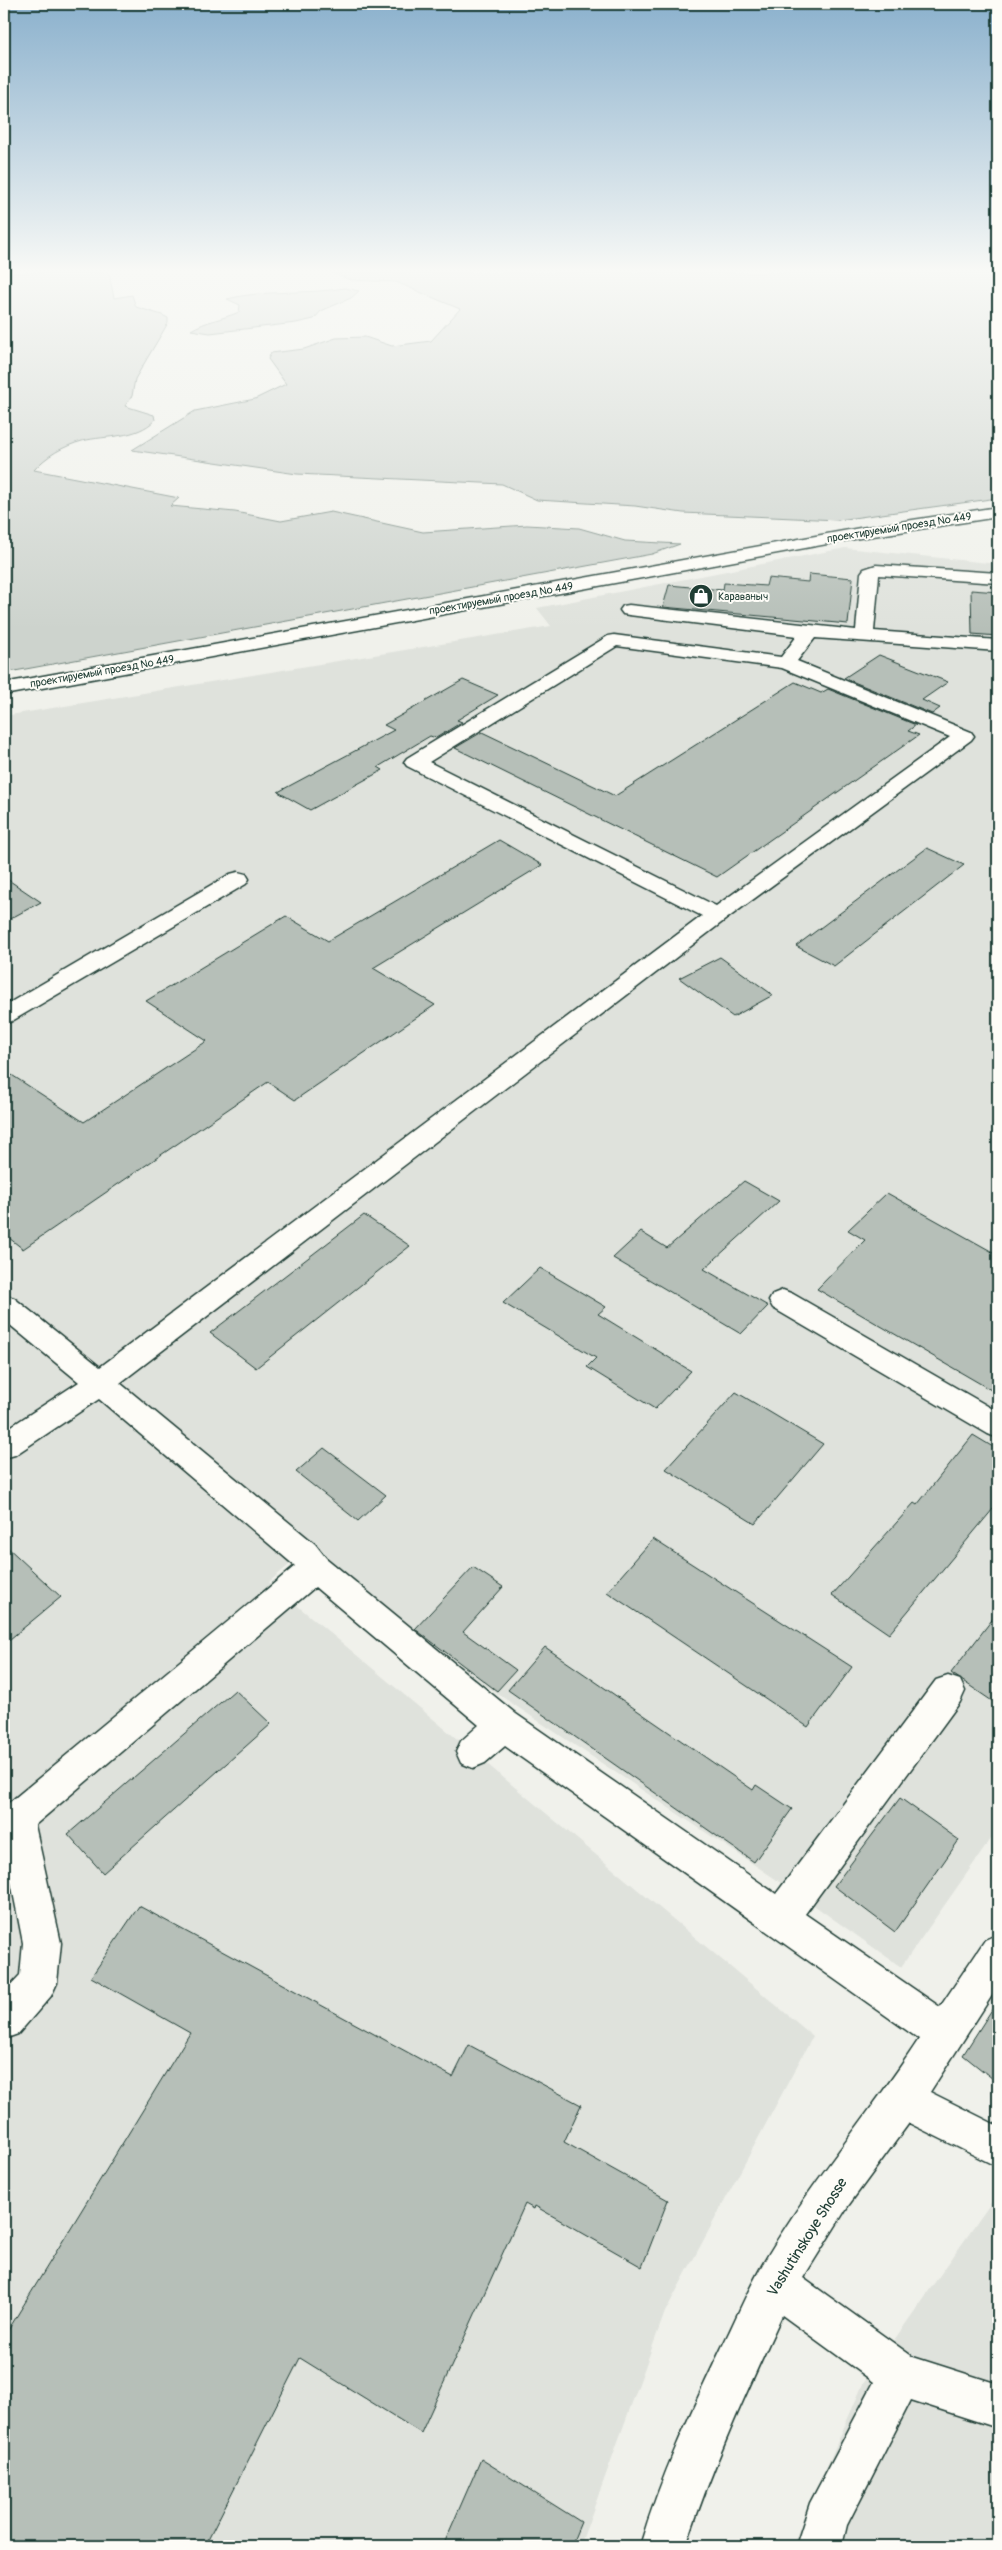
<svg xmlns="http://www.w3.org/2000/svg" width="1002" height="2550" viewBox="0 0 1002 2550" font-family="Pangolin,sans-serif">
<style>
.built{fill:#dfe2dc}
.green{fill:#cdd3cd;stroke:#768880}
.building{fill:#b6bfb8;stroke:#1f3d34}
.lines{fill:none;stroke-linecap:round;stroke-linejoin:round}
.minor-casing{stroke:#1f3d34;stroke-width:3}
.minor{fill:#fdfcf7;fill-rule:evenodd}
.labels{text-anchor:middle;stroke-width:4;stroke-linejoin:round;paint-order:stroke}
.far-street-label{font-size:11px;fill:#1f3d34;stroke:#fdfcf7}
.far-poi-label{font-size:11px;fill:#1f3d34;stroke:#fdfcf7;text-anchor:start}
.near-street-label{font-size:15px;fill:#1f3d34;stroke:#fdfcf7}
</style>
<rect width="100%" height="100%" fill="#f0f1eb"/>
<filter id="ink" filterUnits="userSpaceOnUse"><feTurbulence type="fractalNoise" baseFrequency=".02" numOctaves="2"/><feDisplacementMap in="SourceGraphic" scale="10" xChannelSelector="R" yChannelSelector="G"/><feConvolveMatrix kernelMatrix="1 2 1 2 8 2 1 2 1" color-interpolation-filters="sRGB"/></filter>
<g filter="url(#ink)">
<path class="built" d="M845,548L998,564V1829L901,1967L798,1894L399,1628L342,1574L316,1542L269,1582L813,2036L665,2312L580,2546H4V716L551,626L537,608Z
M998,2193V2546H792L863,2384Z"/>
<path class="green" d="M4,273H109L114,298L132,295L136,307L162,315L168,318V323L135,379L132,396L125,406L154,415L155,420C136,439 107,435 82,441C64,446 46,456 34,470L179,498L170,506L235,512L281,521L331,512L423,532L527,525L579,528L625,541L680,544L652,554L4,673Z
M332,273H998V498L838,520L683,513L635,506L537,500L502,484L297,474L132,450L195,411L255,399L286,384L268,359L271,353L304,349L336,338L365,337L392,346L431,341L460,309L396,282L351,280Z
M345,288L359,291L351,298L321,311L314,319L296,323L210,333L191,330C206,321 223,319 239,312L240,305L227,299C266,289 306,295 345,288Z"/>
<path class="building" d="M809,574L853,578L848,624L663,607L669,585L723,590L724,583L766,586L768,578L808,582Z
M971,590L998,592V636L972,634Z
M879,655L948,682L922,700L940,708L932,714L844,678Z
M463,680L498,695L457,720L462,722L436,738L430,736L378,767L383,770L310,810L278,792L394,730L384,725Z
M795,682L821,693L828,689L916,725L908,731L919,735L717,877L455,748L482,732L615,796Z
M499,840L542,865L373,968L435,1005L295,1100L268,1082L23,1249L4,1234V1070L84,1122L207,1041L146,1001L286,916L328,941Z
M927,848L964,865L834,966L796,946Z
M4,877L41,902L4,922Z
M720,957L773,995L733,1017L679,978Z
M744,1181L779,1201L704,1269L768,1306L741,1334L613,1258L641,1232L667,1248Z
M887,1193L998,1255V1394L817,1289L865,1240L848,1230Z
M364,1215L410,1246L256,1368L210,1333Z
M540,1268L606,1307L598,1314L691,1371L655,1409L587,1367L596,1358L503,1303Z
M736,1392L823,1444L755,1524L666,1469Z
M973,1435L998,1450V1503L889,1634L832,1595L914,1503L917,1505Z
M324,1448L386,1495L358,1521L296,1472Z
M653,1539L852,1667L808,1727L607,1592Z
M4,1544L61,1597L4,1644Z
M473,1567L503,1587L463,1632L516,1670L497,1691L415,1629Z
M998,1612V1705L951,1673Z
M545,1647L753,1790L756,1785L792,1809L754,1862L508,1690Z
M235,1690L271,1724L103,1873L68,1834Z
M900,1798L959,1840L895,1932L834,1886Z
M139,1906L453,2077L469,2045L581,2105L564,2142L668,2200L642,2267L535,2206L534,2209L525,2204L421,2433L300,2358L205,2546H4V2337L190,2033L91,1977Z
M998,2000V2083L963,2055Z
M481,2459L581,2522L571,2546H443Z"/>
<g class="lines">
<g class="minor-casing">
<path id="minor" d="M998,507V517L860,538L4,695V683L860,528Z
M876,565L998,573V583L879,575L874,631L998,640V651L815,638L797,661L971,732L974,736L971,740L725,920L120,1383L315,1544L326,1558L516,1714L776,1894L936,1680L948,1676L960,1680L965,1691L960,1702L805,1914L940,2007L985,1940L998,1934V1986L930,2092L998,2126V2167L909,2123L848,2206L803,2278L913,2357L998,2384V2428L911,2400L847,2525L842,2546H796L810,2503L874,2382L782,2315C746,2393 713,2464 686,2546H640C660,2478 691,2411 722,2347C735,2321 746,2294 760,2269C806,2188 868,2117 919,2039L505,1746L485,1763L473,1768L461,1763L456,1752L461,1741L479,1725L315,1587L35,1825L61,1943L57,1983L51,1996L18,2034L4,2039V1992L20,1975L23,1943L4,1846V1807L295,1566L99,1399L15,1455L4,1458V1431L79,1382L4,1320V1295L14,1298L100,1367L702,916L407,766L404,762L407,758L608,636L614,635L781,657L797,636L629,615L623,614L620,610L623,606L629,605L856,630L861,573L864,569ZM617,646L782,668L950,737L716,906L429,762Z
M238,872L246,874L249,879L246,884L12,1021L4,1024V1006L230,874Z
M783,1290L793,1294L998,1412V1438L988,1434L773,1308L769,1301L773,1294Z"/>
</g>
<use href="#minor" class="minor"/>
</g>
</g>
<linearGradient id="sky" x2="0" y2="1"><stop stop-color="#8bb1cd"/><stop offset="0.43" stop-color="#f8f9f6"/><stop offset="1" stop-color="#f8f9f6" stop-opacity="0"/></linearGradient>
<rect width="1002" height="630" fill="url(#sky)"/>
<defs>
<g id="shop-disc" transform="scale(1.25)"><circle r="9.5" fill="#1f3d34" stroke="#fdfcf7"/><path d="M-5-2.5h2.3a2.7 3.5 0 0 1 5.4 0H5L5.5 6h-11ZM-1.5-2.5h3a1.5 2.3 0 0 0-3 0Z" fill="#fff"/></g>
</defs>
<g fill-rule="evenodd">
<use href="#shop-disc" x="701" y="596"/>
</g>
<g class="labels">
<g class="far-street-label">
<text transform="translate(899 527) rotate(-9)" y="4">проектируемый проезд № 449</text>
<text transform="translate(501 598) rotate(-10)" y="4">проектируемый проезд № 449</text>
<text transform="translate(102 671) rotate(-10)" y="4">проектируемый проезд № 449</text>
</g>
<g class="far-poi-label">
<text x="718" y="600">Караваныч</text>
</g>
<g class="near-street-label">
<text transform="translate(807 2237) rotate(-58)" y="5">Vashutinskoye Shosse</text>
</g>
</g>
<rect width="1002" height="2550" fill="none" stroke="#fdfcf7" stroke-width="20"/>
<rect x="10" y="10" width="982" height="2530" fill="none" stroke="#1f3d34" stroke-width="2" filter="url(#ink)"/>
</svg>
